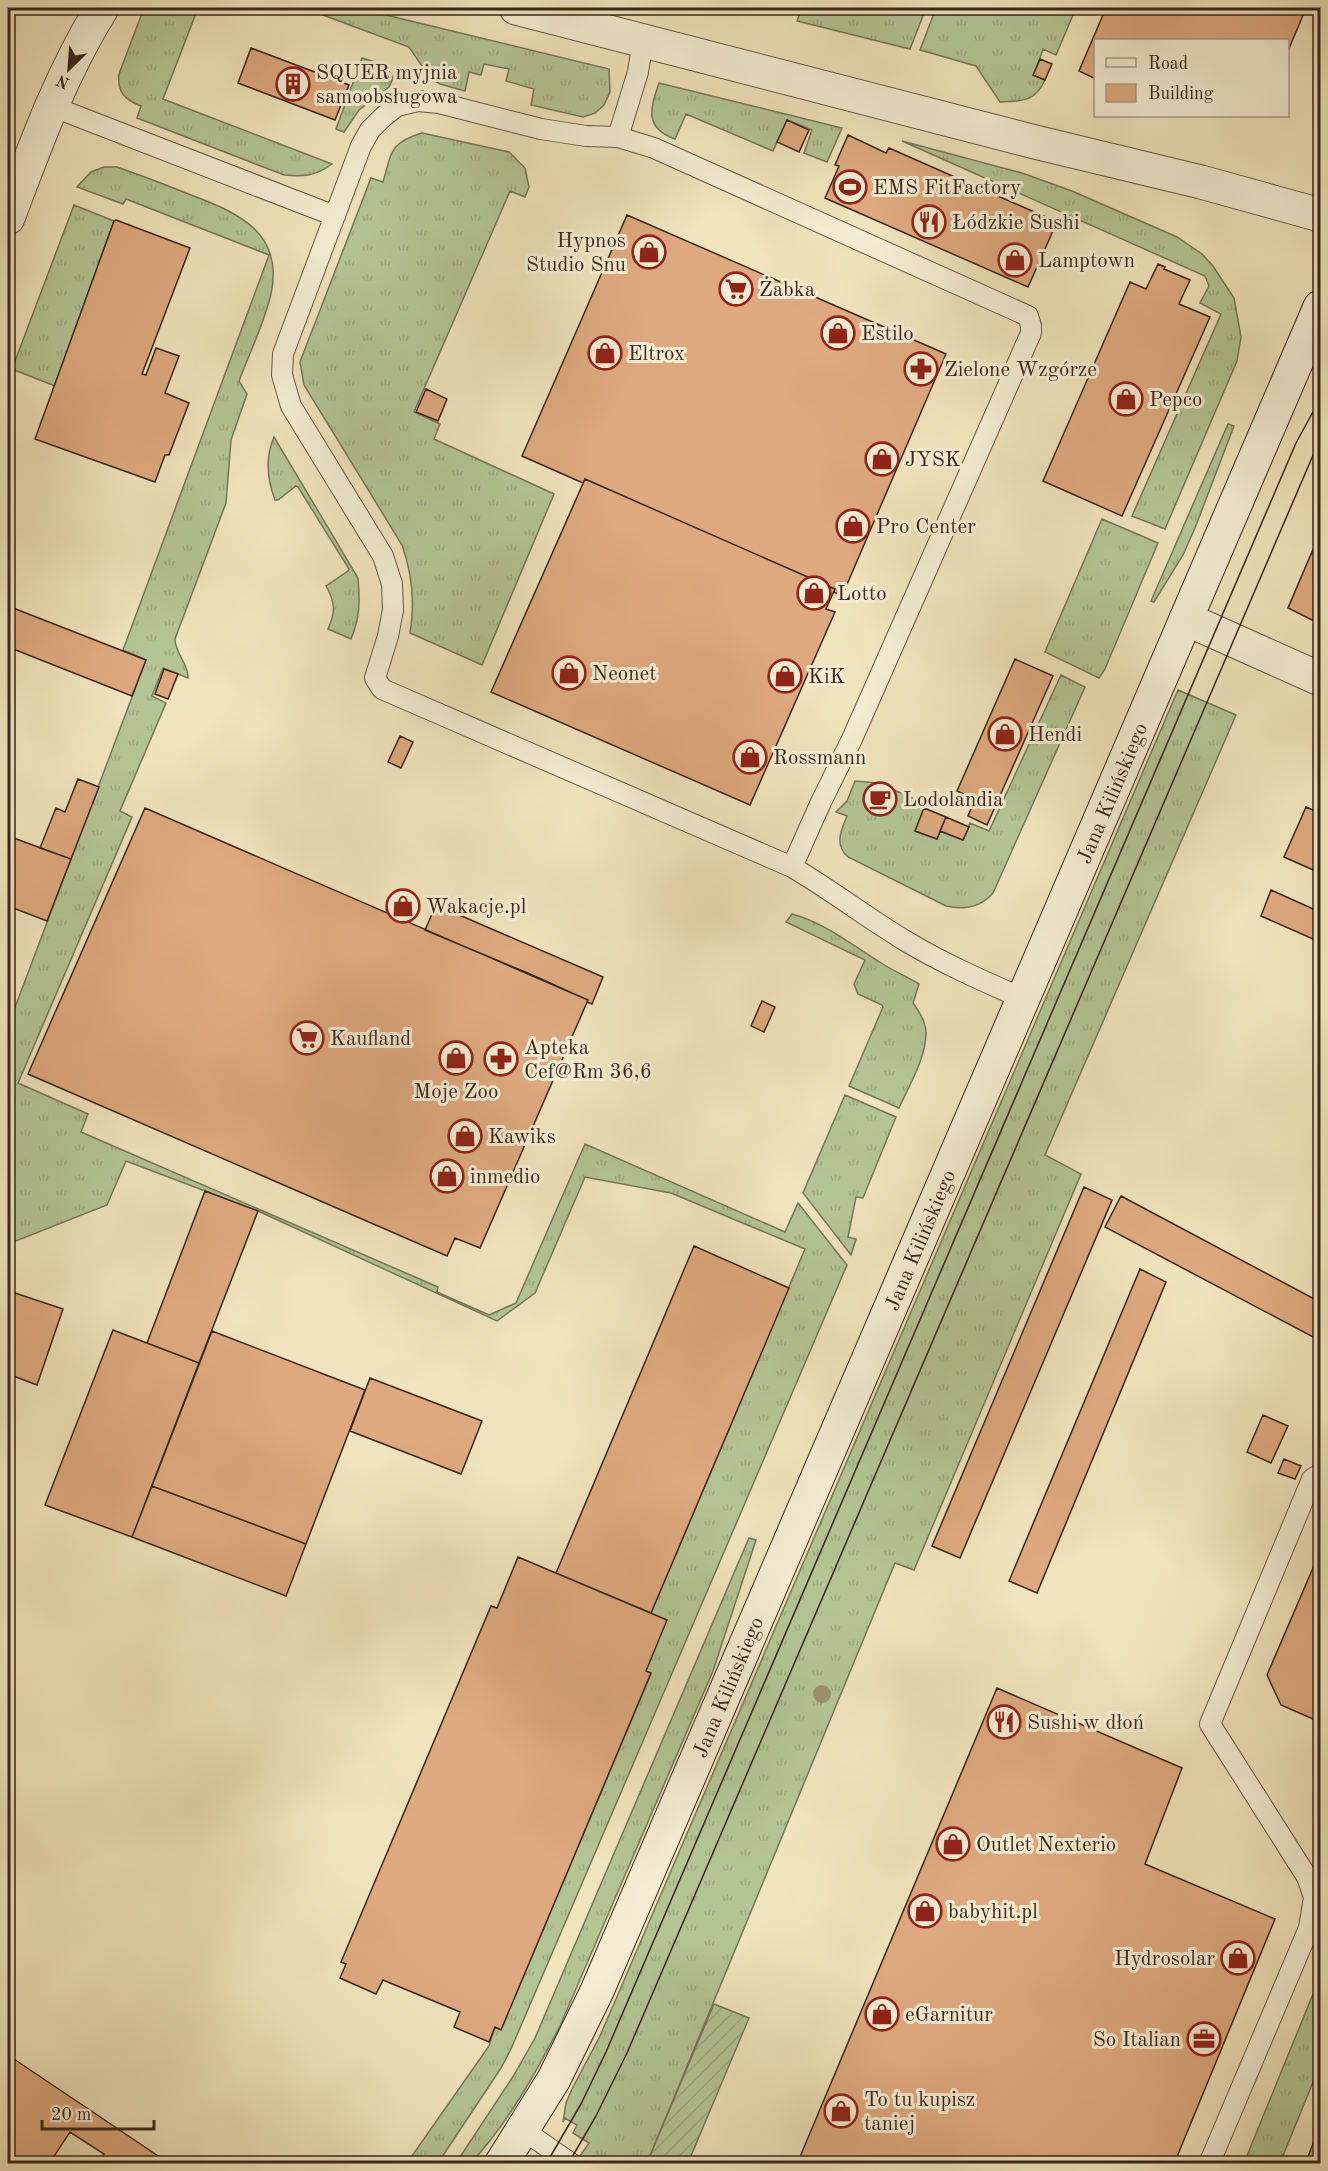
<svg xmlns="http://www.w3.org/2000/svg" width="1328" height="2171" viewBox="0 0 1328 2171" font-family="'Old Standard TT',serif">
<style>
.grass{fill:url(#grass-tufts);stroke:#767658;stroke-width:1.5}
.garden{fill:url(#garden-furrows);stroke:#767658;stroke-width:1.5}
.building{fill:#dea980;stroke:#39261b;stroke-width:1.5}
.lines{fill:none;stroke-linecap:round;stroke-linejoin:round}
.lane-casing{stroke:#675643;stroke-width:22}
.street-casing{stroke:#675643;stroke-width:35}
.secondary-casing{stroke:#39261b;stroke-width:35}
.lane{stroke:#f5edd3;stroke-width:20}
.street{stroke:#f5edd3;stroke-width:33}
.secondary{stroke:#f5edd3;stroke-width:33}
.tram{stroke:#39261b;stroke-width:1.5}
.tree{fill:#9c9274}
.labels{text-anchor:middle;stroke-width:6;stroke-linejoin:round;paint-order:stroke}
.poi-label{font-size:21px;fill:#39261b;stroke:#f5edd3;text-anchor:start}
.street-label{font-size:21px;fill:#39261b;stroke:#f5edd3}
</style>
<defs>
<pattern id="grass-tufts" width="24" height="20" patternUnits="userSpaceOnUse" patternTransform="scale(1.5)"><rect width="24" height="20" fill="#b4c594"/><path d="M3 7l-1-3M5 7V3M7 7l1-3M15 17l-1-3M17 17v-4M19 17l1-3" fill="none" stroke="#9ca97f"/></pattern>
<pattern id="garden-furrows" width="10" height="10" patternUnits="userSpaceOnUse" patternTransform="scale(1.5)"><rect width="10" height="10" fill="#b4c594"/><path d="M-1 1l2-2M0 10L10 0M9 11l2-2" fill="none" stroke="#9ca97f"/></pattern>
</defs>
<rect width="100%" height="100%" fill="#f0e4bc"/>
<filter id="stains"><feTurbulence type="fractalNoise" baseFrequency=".00333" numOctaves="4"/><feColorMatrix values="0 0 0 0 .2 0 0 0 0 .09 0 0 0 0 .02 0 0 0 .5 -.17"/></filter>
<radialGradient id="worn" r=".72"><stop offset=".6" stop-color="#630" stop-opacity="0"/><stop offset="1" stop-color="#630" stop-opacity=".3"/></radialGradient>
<path class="grass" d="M144,8H198L163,99L332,164C316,176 303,177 284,175L137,118L141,106C125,100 117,92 119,74Z
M304,8H357L609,69L610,92L604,105L595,113L583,117L531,105L534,89L506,81L509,69L484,64L481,75L469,72L465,91L440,84L430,78L409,47Z
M802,8H926L910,49L797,21Z
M936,8H1076L1056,55L1043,49L1034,75L1045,80C1035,102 1022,101 1000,102L976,66L920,50Z
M362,58L385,65L393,78L389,87L359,110L344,132L336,129Z
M659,83L842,128L827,162L804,153L812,130L787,120L773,151L686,114L675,139C644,128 650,109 659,83Z
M422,133L509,152L525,168L529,187L525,197L510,191L414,412L440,424L434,439L554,494L482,665L410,633C415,603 412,573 402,545L304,385L300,362L371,178L383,182C392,152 389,143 422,133Z
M902,141L1022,173L1072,191L1177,237L1202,254L1213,266L1234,298L1241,337L1237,361L1165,529L1132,516L1221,314L1200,303L1209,286L1205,276Z
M104,167H117L131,172C151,179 171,187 191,195C239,213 284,233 271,294C265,321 249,354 239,381L247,394L231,440L226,503L175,639C175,654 189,664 188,678L163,668L152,696L166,703L120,811L132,817L18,1083L88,1114L81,1132L438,1287L437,1292L489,1315L516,1303L585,1144L785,1232L798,1203L847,1265L511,2049L501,2068L438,2163H407L489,2046L495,2027L501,2029L651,1674L646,1671L651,1613L805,1249L671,1193L585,1177L535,1293L497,1321L258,1211L126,1161L107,1205L13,1242L8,1255V1026L146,660L123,650L269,255L126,199L123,204L77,187L91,172Z
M74,205L114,221L55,386L12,369Z
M1228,424L1234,426L1195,528L1183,555L1154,602L1151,601Z
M274,437L358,578C360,601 360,618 351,639L328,629C336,611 335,602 326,586L348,571L349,569L298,487L296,486L278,500H275C267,479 265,458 274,437Z
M1102,519L1158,543L1105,669L1099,678L1045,652Z
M1061,675L1085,687L993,893C981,907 964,910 946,906L848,857C834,844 841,831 847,816L836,812L847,801L855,781L878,783L926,804L915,831L937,839L940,831L963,840L970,823L989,831Z
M1178,690L1236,715L1045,1155L1081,1174L914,1570L895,1563L647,2163H615L611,2161L609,2163H591L580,2156L589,2143L573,2133L577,2125L565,2118L563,2122L566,2103L572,2089L599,2038L616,1999Z
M792,914C825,923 849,943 878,961C891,970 906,976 919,984L913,1003C919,1011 926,1022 926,1033C926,1058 909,1086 899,1108L849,1086L883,1007L882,1005L858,994L854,984L865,960L786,922Z
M845,1095L896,1117L863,1198L856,1197L848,1237L856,1239L851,1255L803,1193Z
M749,1538L756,1540L713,1671L560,2026C535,2074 508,2123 471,2163H456L514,2075L535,2038Z
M1320,1977V2065L1280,2163H1244Z"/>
<path class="garden" d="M714,2004L749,2018L688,2163H647Z"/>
<path class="building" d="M1106,8H1306L1288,51V40H1096V79L1079,71Z
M251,48L349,85L335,120L238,83Z
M1040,59L1052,64L1045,80L1033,75Z
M787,120L809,130L799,152L777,142Z
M848,135L886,153L889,148L1057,222L1028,287L825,198L839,166L835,165Z
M627,215L946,354L842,596L834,592L835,589L585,479L583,483L522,456Z
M116,220L190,248L142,374L146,375L156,348L179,356L165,393L189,403L169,455H165L155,482L35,439L114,221Z
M1158,264L1165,267L1164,269L1190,280L1179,304L1210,317L1122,516L1043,481L1130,282L1146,289Z
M426,389L447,399L438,421L416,412Z
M585,479L835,589L826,609L835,612L750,805L491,692Z
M1320,533V624L1288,608Z
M8,606L146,660L132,696L8,647Z
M1015,659L1053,676L987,825L968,816L975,799L957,791Z
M164,669L178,674L168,699L155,694Z
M400,736L413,742L401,768L388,762Z
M78,779L99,787L71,859L40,848L56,808L65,812Z
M871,790L893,799L889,809L867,799Z
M1306,807L1320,813V873L1284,857Z
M145,808L588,1000L480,1248L455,1238L447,1256L28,1074Z
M924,808L946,817L937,839L915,831Z
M946,817L969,827L963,840L940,831Z
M8,836L71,859L47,921L8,906Z
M1271,890L1320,912V942L1261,916Z
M398,891L418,900L409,920L389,911Z
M436,905L603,977L592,1004L587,1002L588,1000L530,974L425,930Z
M762,1001L775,1007L764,1032L751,1026Z
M1084,1187L1112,1200L960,1558L932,1546Z
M205,1191L258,1211L199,1363L147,1343Z
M1121,1196L1320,1302V1327L1315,1338L1105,1227Z
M694,1246L789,1288L651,1613L556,1573Z
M1140,1269L1166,1282L1037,1593L1009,1581Z
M15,1293L63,1309L37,1385L8,1374V1316Z
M113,1330L199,1363L132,1537L45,1505Z
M212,1331L365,1390L306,1544L152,1486Z
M370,1378L482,1421L461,1474L350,1431Z
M1263,1415L1288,1426L1271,1463L1247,1452Z
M1284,1459L1301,1466L1295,1479L1278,1473Z
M152,1486L306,1544L286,1596L132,1537Z
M518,1557L667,1620L646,1671L651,1673L501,2030L495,2027L489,2042L454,2027L460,2012L383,1980L376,1994L340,1978L346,1964L341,1962L491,1606L497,1608Z
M1316,1561L1320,1563V1722L1281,1705L1267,1675Z
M997,1688L1182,1768L1145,1864L1275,1919L1174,2164H797Z
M8,2055L167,2162L166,2164H98L104,2154L70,2132L49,2164H8Z
M1320,2126V2164H1305Z"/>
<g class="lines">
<g class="lane-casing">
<path id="lane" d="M51,106L335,216
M618,137L638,72L643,40
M792,867L821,802L852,739L1031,333V326L1028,316L654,148L618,137L586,136L541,129L439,103L418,101L397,106L383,117L370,130L361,146L283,354L282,375L291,406L383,556L392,584L393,610L388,636L375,678L382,689L792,867C831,890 866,917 904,940C942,963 983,981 1024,999
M523,2130L572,2164
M1209,2164L1309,1928L1314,1897L1307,1877L1210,1724L1312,1479L1320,1474"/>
</g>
<g class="street-casing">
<path id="street" d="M516,8L1035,142L1201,182L1320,215
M8,218C35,146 61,74 102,8
M1186,619L1320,679"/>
</g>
<g class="secondary-casing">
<path id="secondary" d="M501,2164L554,2079L597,1991L1320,307"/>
</g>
<use href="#lane" class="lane"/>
<use href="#street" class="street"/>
<use href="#secondary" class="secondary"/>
<path class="tram" d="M546,2164L581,2104L606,2052L1296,443L1320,399
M568,2164L596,2116L627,2053L1320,439"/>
</g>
<circle class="tree" cx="822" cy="1694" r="9"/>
<defs>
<g id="building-ring" transform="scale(1.725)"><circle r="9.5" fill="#f5edd3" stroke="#8f2418" stroke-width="1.5"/><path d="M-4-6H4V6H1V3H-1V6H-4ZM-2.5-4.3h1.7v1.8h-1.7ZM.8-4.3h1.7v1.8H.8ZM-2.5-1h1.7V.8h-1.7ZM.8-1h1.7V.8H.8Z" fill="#8f2418"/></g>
<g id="stadium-ring" transform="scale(1.725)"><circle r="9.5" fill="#f5edd3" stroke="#8f2418" stroke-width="1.5"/><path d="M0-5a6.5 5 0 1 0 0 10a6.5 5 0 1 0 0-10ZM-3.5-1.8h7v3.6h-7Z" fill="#8f2418"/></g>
<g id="restaurant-ring" transform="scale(1.725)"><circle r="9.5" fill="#f5edd3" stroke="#8f2418" stroke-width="1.5"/><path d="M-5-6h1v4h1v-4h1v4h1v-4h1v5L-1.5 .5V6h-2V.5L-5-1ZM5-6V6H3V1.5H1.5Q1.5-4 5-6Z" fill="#8f2418"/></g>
<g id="shop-ring" transform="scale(1.725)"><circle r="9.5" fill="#f5edd3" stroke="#8f2418" stroke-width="1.5"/><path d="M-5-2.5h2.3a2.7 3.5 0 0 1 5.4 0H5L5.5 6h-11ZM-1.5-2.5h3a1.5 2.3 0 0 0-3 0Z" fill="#8f2418"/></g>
<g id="supermarket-ring" transform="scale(1.725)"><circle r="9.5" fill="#f5edd3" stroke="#8f2418" stroke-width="1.5"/><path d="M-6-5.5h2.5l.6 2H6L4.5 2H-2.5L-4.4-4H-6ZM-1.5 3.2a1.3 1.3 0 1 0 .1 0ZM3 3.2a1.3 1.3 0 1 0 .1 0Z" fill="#8f2418"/></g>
<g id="pharmacy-ring" transform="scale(1.725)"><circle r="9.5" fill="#f5edd3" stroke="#8f2418" stroke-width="1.5"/><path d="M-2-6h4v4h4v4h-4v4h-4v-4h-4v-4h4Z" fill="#8f2418"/></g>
<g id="cafe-ring" transform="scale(1.725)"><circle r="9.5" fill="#f5edd3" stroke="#8f2418" stroke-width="1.5"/><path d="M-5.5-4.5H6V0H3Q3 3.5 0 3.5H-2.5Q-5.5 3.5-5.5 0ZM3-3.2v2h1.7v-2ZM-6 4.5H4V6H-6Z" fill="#8f2418"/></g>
<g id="office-ring" transform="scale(1.725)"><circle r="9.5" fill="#f5edd3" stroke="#8f2418" stroke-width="1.5"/><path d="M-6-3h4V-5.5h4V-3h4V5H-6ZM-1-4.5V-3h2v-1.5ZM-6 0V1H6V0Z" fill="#8f2418"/></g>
</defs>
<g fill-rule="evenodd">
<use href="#building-ring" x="293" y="84"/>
<use href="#stadium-ring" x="850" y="187"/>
<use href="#restaurant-ring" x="929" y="222"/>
<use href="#shop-ring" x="649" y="252"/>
<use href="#shop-ring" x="1015" y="260"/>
<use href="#supermarket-ring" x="736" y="289"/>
<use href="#shop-ring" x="838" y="333"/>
<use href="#shop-ring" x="605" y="353"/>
<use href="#pharmacy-ring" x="921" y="369"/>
<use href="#shop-ring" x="1126" y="399"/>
<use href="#shop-ring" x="882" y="459"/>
<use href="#shop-ring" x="853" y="526"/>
<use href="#shop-ring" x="814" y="593"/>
<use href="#shop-ring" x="569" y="673"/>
<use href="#shop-ring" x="785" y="676"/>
<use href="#shop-ring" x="1005" y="734"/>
<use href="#shop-ring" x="750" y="757"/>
<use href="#cafe-ring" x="880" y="799"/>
<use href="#shop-ring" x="403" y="906"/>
<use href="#supermarket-ring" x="307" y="1038"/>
<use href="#shop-ring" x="456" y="1058"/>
<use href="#pharmacy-ring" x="501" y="1059"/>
<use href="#shop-ring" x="465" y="1136"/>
<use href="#shop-ring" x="447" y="1176"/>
<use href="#restaurant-ring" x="1004" y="1722"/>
<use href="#shop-ring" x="953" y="1844"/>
<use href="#shop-ring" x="925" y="1911"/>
<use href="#shop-ring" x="1238" y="1958"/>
<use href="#shop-ring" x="882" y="2014"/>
<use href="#office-ring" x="1204" y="2039"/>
<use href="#shop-ring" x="841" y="2111"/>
</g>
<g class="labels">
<g class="poi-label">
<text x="316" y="79">SQUER myjnia<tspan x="316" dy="24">samoobsługowa</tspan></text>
<text x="873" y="194">EMS FitFactory</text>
<text x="952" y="229">Łódzkie Sushi</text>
<text x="626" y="247" text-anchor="end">Hypnos<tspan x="626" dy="24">Studio Snu</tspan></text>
<text x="1038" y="267">Lamptown</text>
<text x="759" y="296">Żabka</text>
<text x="861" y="340">Estilo</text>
<text x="628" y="360">Eltrox</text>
<text x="944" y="376">Zielone Wzgórze</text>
<text x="1149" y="406">Pepco</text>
<text x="905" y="466">JYSK</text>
<text x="876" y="533">Pro Center</text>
<text x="837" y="600">Lotto</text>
<text x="592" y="680">Neonet</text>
<text x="808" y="683">KiK</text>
<text x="1028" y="741">Hendi</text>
<text x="773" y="764">Rossmann</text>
<text x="903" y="806">Lodolandia</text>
<text x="426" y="913">Wakacje.pl</text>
<text x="330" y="1045">Kaufland</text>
<text x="524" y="1054">Apteka<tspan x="524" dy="24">Cef@Rm 36,6</tspan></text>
<text x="456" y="1098" text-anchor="middle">Moje Zoo</text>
<text x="488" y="1143">Kawiks</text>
<text x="470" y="1183">inmedio</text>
<text x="1027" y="1729">Sushi w dłoń</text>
<text x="976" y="1851">Outlet Nexterio</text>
<text x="948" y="1918">babyhit.pl</text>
<text x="1215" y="1965" text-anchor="end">Hydrosolar</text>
<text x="905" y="2021">eGarnitur</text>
<text x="1181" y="2046" text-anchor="end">So Italian</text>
<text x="864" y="2106">To tu kupisz<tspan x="864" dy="24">taniej</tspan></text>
</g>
<g class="street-label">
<text transform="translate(1112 793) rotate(-67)" y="7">Jana Kilińskiego</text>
<text transform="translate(920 1240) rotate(-67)" y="7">Jana Kilińskiego</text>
<text transform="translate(728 1687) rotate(-67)" y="7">Jana Kilińskiego</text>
</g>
</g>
<rect width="1328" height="2171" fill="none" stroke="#f0e4bc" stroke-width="30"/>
<rect x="9" y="9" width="1310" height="2153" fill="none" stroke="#39261b" stroke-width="3"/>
<rect x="15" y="15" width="1298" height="2141" fill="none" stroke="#39261b" stroke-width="1.5"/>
<rect x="1094" y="39" width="195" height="78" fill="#f5edd3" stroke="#aa9d89" stroke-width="1.5"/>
<rect x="1106" y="58" width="30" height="9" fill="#f5edd3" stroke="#aa9d89" stroke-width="1.5"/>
<text x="1148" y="69" font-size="18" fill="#39261b">Road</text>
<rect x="1106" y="84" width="30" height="18" fill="#dea980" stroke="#aa9d89" stroke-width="1.5"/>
<text x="1148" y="99" font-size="18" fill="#39261b">Building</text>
<g transform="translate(69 69) rotate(205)" stroke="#f5edd3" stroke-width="4.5" paint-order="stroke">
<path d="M0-4.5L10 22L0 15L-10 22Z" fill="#39261b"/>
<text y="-9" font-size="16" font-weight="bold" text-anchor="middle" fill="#39261b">N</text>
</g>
<path d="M42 2120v9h112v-9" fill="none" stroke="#39261b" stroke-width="3"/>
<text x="51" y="2120" font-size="18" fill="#39261b" stroke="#f5edd3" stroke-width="4.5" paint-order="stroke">20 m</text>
<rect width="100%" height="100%" filter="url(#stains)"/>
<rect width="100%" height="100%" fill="url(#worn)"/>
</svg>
